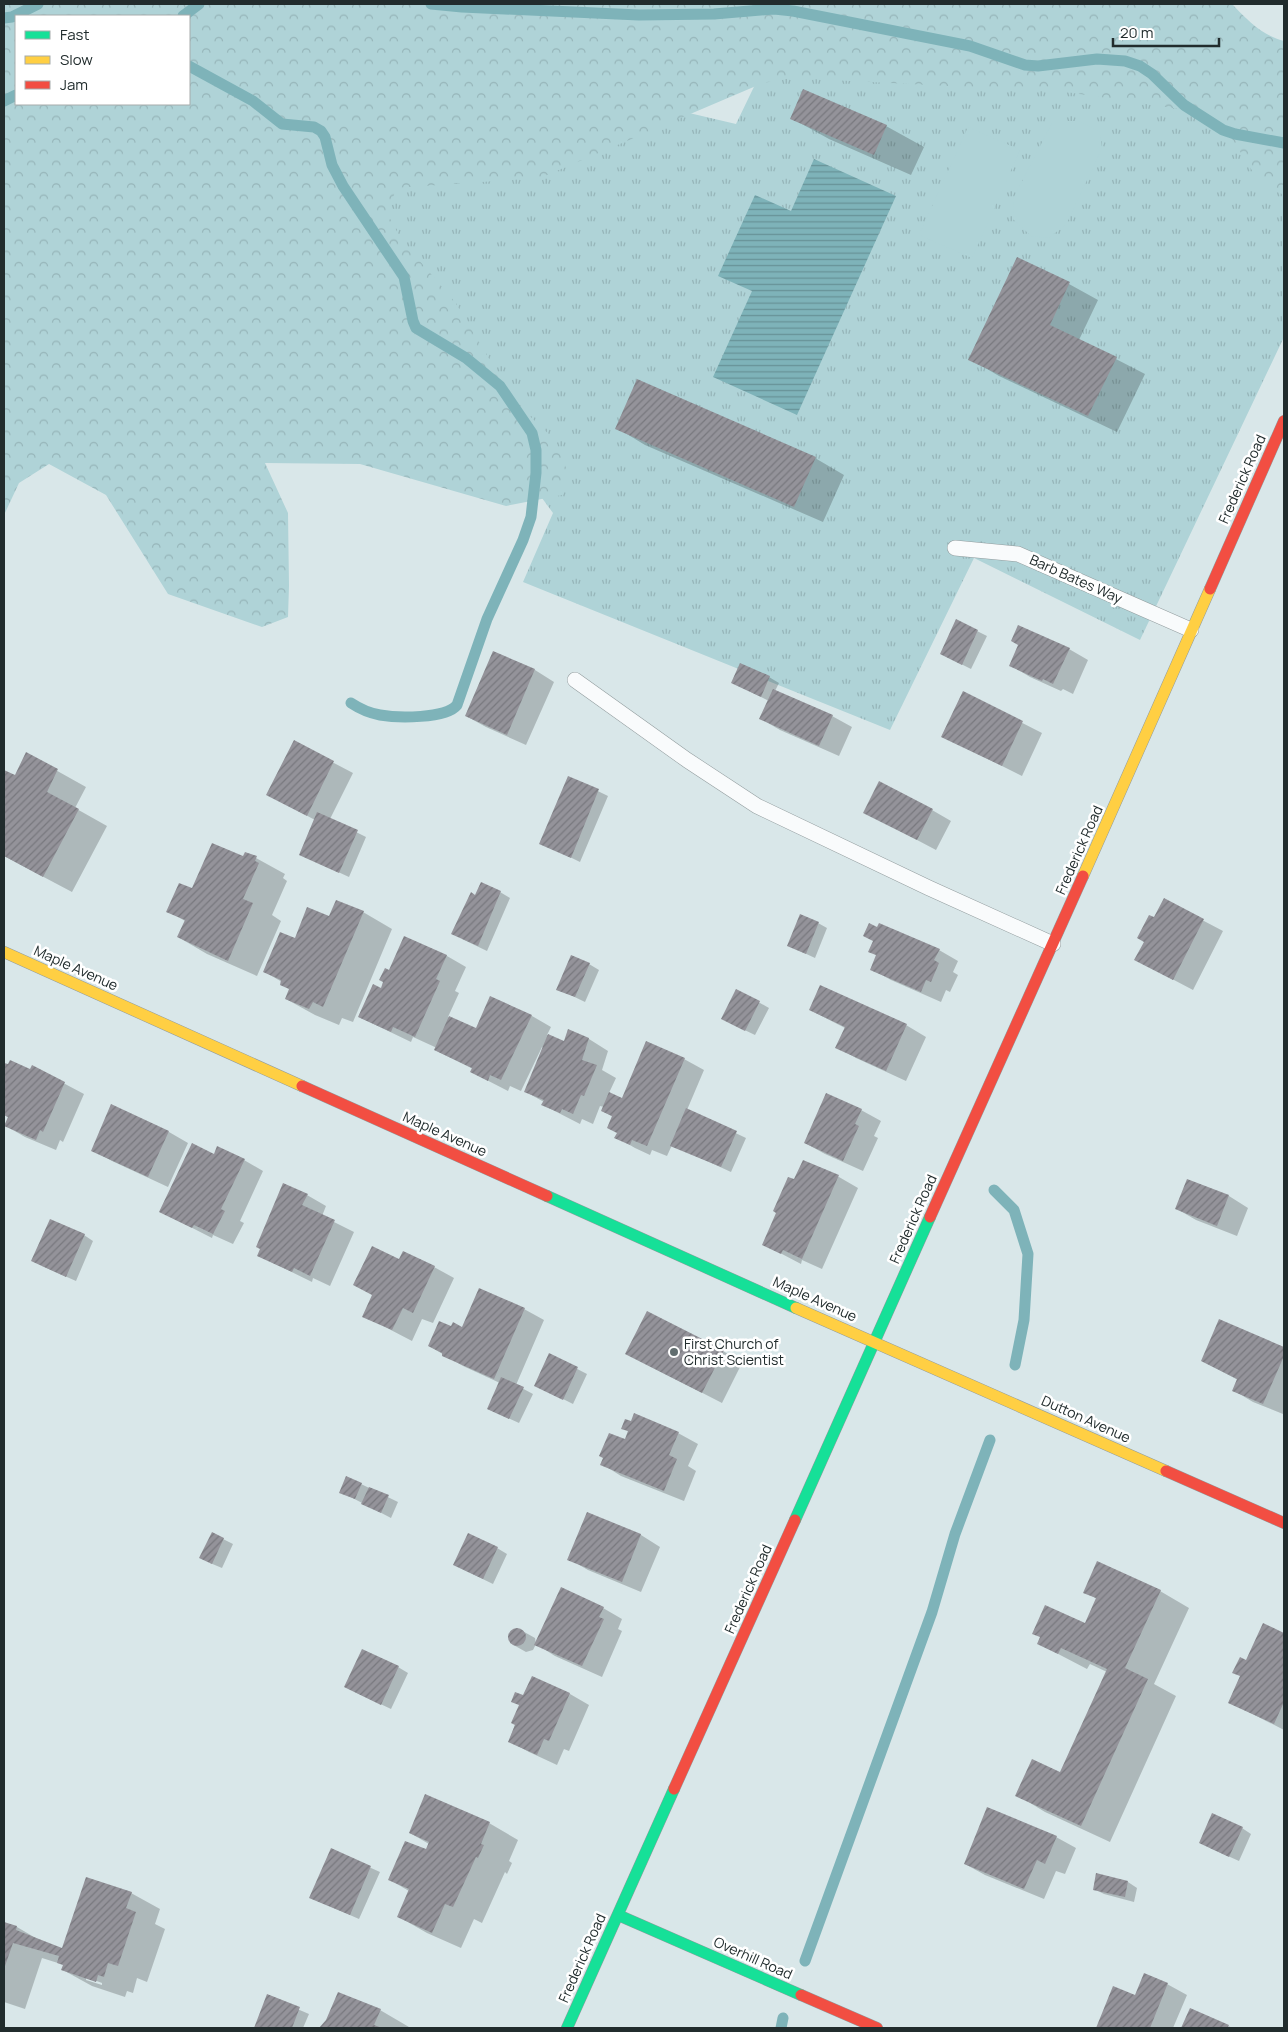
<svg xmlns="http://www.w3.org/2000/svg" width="1288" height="2032" viewBox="0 0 1288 2032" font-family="Manrope,sans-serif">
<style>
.grass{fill:url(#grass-tufts)}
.forest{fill:url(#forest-crowns);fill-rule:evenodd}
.garden{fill:#afd3d7}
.water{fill:url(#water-rules)}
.shadow{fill:#0003;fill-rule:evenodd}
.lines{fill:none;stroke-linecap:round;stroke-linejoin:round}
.stream{stroke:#7eb3b9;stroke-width:11}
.building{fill:url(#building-hatch)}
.lane-casing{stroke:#929c9e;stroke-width:16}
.fast-casing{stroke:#929c9e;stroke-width:12}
.slow-casing{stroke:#929c9e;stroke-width:12}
.jam-casing{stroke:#929c9e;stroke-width:12}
.lane{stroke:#f9fbfc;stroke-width:15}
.fast{stroke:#16e098;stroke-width:11}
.slow{stroke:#ffcf43;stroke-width:11}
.jam{stroke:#f24e42;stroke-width:11}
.poi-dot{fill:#616d6f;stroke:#fff;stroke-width:2}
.labels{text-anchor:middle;stroke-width:5;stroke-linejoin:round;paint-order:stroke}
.street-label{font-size:14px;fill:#212c2d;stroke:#fff}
.poi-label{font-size:14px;fill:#212c2d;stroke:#fff;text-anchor:start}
</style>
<defs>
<pattern id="grass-tufts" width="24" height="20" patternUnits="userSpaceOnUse" patternTransform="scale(1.25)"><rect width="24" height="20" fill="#afd3d7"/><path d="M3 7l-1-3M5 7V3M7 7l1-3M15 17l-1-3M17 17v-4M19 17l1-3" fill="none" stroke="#96b5b9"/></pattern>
<pattern id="forest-crowns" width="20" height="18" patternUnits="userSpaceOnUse" patternTransform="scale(1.25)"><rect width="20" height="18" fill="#afd3d7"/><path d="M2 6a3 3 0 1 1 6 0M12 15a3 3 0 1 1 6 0" fill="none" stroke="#96b5b9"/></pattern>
<pattern id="water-rules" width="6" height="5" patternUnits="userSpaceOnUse" patternTransform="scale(1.25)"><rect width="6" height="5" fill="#7eb3b9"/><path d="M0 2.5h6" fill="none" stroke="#679297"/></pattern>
<pattern id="building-hatch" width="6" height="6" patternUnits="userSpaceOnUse" patternTransform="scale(1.25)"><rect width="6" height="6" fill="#94939a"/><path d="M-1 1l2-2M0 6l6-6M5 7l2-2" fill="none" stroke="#78787e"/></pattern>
</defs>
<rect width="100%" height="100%" fill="#d9e7e9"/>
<path class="grass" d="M353,34L736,124L765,64L1245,107L1284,154V337L1140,640L974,558L890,730L523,582L553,513L295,162Z"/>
<path class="forest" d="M4,4H1232C1247,20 1263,36 1284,41V195L1260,183L1229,134L1179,109L1066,92L791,78L763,83L540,178L396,188L388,215L401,239L455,302L515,402L556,441L566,468L562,495L506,506L360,464L265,463L288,513L289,586L288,617L262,627L168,594L106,495L49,464L19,483L4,515ZM16,16H189V104H16Z"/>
<path class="garden" d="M1053,121H1078L1100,132L1102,148L1066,225L1048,238L1031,236L1013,219L1014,197Z
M968,127L1020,150L972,258L919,235Z"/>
<path class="water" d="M814,159L896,196L797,415L713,377L752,291L718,276L755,195L791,211Z"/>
<path class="shadow" d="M791,118L886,126L924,147L911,175L829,139Z
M1017,259L1069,284L1098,300L1079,340L1145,374L1117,432L999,376L970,359Z
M617,428L815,458L844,475L823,522L645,445Z
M977,631L987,636L971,669L941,654Z
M1069,649L1088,660L1073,694L1063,689L1061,691L1030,677L1010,665Z
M493,653L535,670L554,682L526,745L486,727L466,716Z
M769,677L779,683L775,691L832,716L852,727L839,756L780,730L761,719L769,701L733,683Z
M963,693L1042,733L1022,776L942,736Z
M294,742L353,773L330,819L366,837L349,877L301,855L315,820L287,805Z
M27,754L86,787L75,808L107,826L72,892L4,856V771L15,777Z
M569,777L608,796L580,862L541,843Z
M932,810L951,821L936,850L864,812Z
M243,858H256L285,874L283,878L287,881L272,915L281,921L257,976L207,954L178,937L185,921L168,911L192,890Z
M500,892L510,898L487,951L462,939L476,896Z
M1164,900L1223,931L1193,990L1136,960Z
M363,912L392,929L353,1022L342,1018L339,1025L315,1015L286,999L290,990L282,982L265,972L295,940L330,918Z
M818,923L827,928L815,958L789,946Z
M405,937L447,956L466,967L455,991L459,993L448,1017L477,1030L490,997L532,1016L551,1027L547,1035L564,1042L569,1031L589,1039L608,1051L602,1070L616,1078L609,1093L622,1099L684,1059L704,1070L687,1110L746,1138L731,1172L672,1145L667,1156L652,1150L650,1155L635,1148L616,1137L618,1133L613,1117L602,1111L604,1107L600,1106L593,1124L582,1119L580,1124L543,1105L544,1102L526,1092L544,1048L542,1047L521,1091L510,1086L508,1091L471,1072L473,1069L435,1050L437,1048L413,1037L411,1042L359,1017L382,989Z
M874,941L939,950L958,961L953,972L958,975L950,992L946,990L941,1002L891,980L871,969L877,956Z
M589,964L599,970L585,1002L558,989Z
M821,986L906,1025L926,1037L906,1081L856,1058L837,1047L845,1028L810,1010Z
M737,990L769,1008L755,1035L732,1024Z
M4,1064L31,1070L33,1067L84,1094L63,1142L60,1140L56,1150L25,1137L6,1126L9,1118L4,1115Z
M112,1106L169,1132L188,1143L168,1187L112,1161L92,1150Z
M861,1110L881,1121L874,1136L878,1138L863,1171L825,1154L805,1143Z
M215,1155L244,1160L263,1171L240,1221L244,1223L233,1244L213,1235L212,1238L161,1212Z
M804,1161L839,1177L858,1188L822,1269L802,1260L801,1264L763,1244Z
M1188,1181L1229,1196L1248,1208L1237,1236L1196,1220L1177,1209Z
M307,1195L326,1206L322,1216L354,1232L330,1286L313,1278L312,1282L259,1256Z
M84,1235L93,1241L76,1281L42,1266Z
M400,1260L434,1267L454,1278L433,1323L422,1319L412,1341L364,1316Z
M524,1309L544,1320L516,1385L533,1394L519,1423L488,1409L500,1383L463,1366L429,1346L452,1328H463Z
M1219,1321L1284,1349V1411L1283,1414L1253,1402L1233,1390L1238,1380L1202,1361Z
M723,1351L742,1363L722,1403L646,1364Z
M550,1355L587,1374L573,1404L545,1390Z
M623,1428L678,1433L698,1444L688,1466L696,1471L684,1501L621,1476L602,1464L625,1441L629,1432Z
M361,1484L398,1502L391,1518L341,1492Z
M588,1513L641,1535L660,1547L641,1592L588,1570L569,1559Z
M223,1539L233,1544L222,1568L210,1563Z
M497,1548L507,1554L493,1584L464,1570Z
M1160,1591L1189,1608L1154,1684L1176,1696L1110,1842L1045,1812L1017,1795L1061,1774L1107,1672L1090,1664L1087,1669L1039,1644L1086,1624L1097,1599L1085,1592Z
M603,1608L622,1619L618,1629L622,1631L602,1677L555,1656L536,1644L533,1650L526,1652L510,1643L509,1636L512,1630L519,1629L535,1638L536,1644Z
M1263,1625L1284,1635V1730L1229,1702Z
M398,1667L408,1673L391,1709L355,1692Z
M532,1678L570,1694L589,1705L569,1751L564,1749L557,1765L529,1752L509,1741Z
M489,1823L518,1840L509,1861L512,1863L507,1874L505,1872L482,1923L474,1919L461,1948L427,1933L399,1917L409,1891L390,1880L426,1851L429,1844L410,1833Z
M1242,1828L1251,1834L1239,1861L1210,1848Z
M1056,1837L1076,1848L1065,1874L1056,1871L1044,1899L985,1875L965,1864Z
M331,1850L380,1872L359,1919L320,1902Z
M1097,1875L1128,1882L1137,1888L1134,1902L1104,1894L1094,1889Z
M131,1893L160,1909L155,1924L165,1929L147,1982L137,1978L133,1993L127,1991L125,1997L92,1986L63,1970L64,1965L61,1964L42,1958L25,2009L4,2002V1923L17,1927L39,1940L63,1949ZM86,1977L102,1983V1985L86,1980Z
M1167,1984L1187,1995L1173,2028H1097L1114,1988L1135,1997Z
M267,1996L309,2014L303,2028H255Z
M380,2010L409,2027L408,2028H320L321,2026Z
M1191,2010L1228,2026L1233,2028H1183Z"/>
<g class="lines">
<path class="stream" d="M431,4L462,7L639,15L714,14L774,9L793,11L970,46L1025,65L1038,66L1097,59L1125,61L1140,66L1152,74L1184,105L1223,130L1235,134L1284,143
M183,16L199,4
M4,18L12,17L38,4
M189,66L253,101L282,124L314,127L321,131L325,137L332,165L343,186L404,277L413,321L416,328L466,358L500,386L532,433L536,450V473L531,517L523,540L487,619L457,705C446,719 397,718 380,715C369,713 360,709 351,703
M4,101L16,95
M994,1190L1014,1210L1028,1254L1024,1320L1015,1365
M805,1961L932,1612L955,1534L990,1440
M781,2028L783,2018"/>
</g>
<path class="building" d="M803,89L887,125L874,155L790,119Z
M1017,257L1070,282L1050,325L1117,357L1088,416L968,360Z
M637,379L816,457L794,507L615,429Z
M956,619L978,630L962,665L940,654Z
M1018,625L1070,648L1053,684L1043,679L1042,681L1009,666L1018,645L1011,641Z
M493,651L535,669L507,735L465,716Z
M740,663L770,676L761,697L731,683Z
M773,689L833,715L819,746L759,719Z
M963,691L1023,721L1002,766L941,737Z
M294,740L334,761L307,816L266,795Z
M26,752L58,769L47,792L79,809L43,877L4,856V770L15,775Z
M568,776L599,789L571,858L539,844Z
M879,781L933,809L917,840L863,813Z
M317,812L358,830L339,873L299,855Z
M212,843L243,856L245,852L257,856L255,861L259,863L243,899L253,903L228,961L177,937L185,920L166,912L179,883L192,888Z
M481,882L501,891L478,946L451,934L471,892L475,895Z
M1164,898L1204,919L1173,980L1134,960L1144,942L1137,938L1149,915L1154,917Z
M336,900L364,911L323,1007L313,1002L309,1009L285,999L289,989L280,985L281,980L263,972L280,932L295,938L307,907L329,916Z
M800,914L819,922L806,954L787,946Z
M869,923L877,927L879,923L940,949L934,960L939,963L931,982L926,980L921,992L870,970L876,955L868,952L873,941L863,936Z
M404,936L447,955L436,979L440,981L415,1037L393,1027L391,1032L358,1017L373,984L381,988L383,982L379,980L385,968L389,970Z
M571,955L590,963L575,997L556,990Z
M820,985L907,1024L886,1071L835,1048L845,1027L809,1010Z
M736,989L760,1001L745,1031L721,1019Z
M490,996L532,1015L501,1080L490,1075L488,1081L470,1072L472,1068L434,1050L449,1016L476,1028Z
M568,1029L589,1038L582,1060L597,1065L584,1096L581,1095L573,1114L562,1109L560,1113L541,1105L544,1100L524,1092L548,1034L564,1041Z
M646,1041L685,1058L647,1146L632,1140L630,1145L614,1138L617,1133L607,1128L612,1116L601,1111L609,1092L622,1098Z
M10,1060L30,1069L32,1065L65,1082L43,1132L40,1130L36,1140L4,1126L8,1117L4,1115V1063L8,1064Z
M826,1093L862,1109L855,1124L859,1126L843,1161L804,1143Z
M111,1104L169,1131L148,1177L91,1151Z
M686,1108L737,1131L721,1167L670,1146Z
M192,1143L214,1154L217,1146L245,1159L221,1209L225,1211L213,1234L194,1225L192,1228L159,1212Z
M803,1160L839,1175L802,1259L783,1250L781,1254L762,1245L776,1213L773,1211L788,1177L794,1179Z
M1187,1179L1229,1195L1217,1226L1175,1209Z
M283,1183L308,1194L302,1205L335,1220L310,1276L294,1268L292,1272L257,1256L260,1249L256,1247Z
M50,1219L85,1234L66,1277L31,1261Z
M372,1246L399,1259L403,1251L435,1266L413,1313L403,1308L392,1330L362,1317L372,1295L353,1285Z
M479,1288L525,1308L494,1379L442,1356V1353L428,1346L439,1321L451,1326L453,1322L462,1327Z
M647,1311L724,1350L702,1393L625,1354Z
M1219,1319L1284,1347V1356L1263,1404L1232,1391L1237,1379L1201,1361Z
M549,1353L578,1367L563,1400L534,1386Z
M501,1377L524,1387L509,1419L487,1409Z
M634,1413L679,1432L669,1455L677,1459L664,1491L600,1465L603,1458L599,1456L609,1433L625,1439L628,1431L621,1429L625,1419L631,1421Z
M346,1476L362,1483L355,1499L339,1493Z
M369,1487L389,1495L381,1513L361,1504Z
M587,1512L641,1534L622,1582L567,1560Z
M212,1532L224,1538L212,1564L199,1558Z
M468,1533L498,1547L483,1579L453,1565Z
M1097,1561L1161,1590L1125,1668L1148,1679L1081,1826L1015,1796L1032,1759L1060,1772L1107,1669L1061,1648L1058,1654L1037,1644L1040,1637L1032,1634L1045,1605L1085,1623L1096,1598L1083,1593Z
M561,1587L604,1607L599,1617L604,1619L582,1666L534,1645Z
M1263,1623L1284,1633V1702L1274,1724L1228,1703L1240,1676L1232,1673L1240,1657L1246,1660Z
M508 1637a9 9 0 1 1 18 0a9 9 0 1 1-18 0Z
M362,1649L399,1666L381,1705L344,1687Z
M532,1676L570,1693L549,1741L544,1739L537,1755L508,1742L515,1725L511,1723L519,1705L511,1702L515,1692L523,1695Z
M425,1794L490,1822L481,1844L484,1845L478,1858L476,1857L453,1907L445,1904L432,1933L397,1917L409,1889L388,1880L405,1841L426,1849L429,1842L409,1833Z
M987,1807L1057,1836L1045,1864L1037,1860L1024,1889L964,1864Z
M1212,1813L1243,1827L1229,1857L1199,1843Z
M331,1848L371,1866L350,1915L309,1898Z
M1096,1873L1128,1881L1125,1897L1093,1890Z
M86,1877L132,1892L126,1908L136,1912L118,1966L108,1963L104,1977L98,1975L96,1982L61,1970L63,1965L57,1963L59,1956L13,1943L4,1969V1922L17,1926L16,1930L62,1948Z
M1144,1973L1168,1983L1150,2028H1096L1113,1986L1135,1995Z
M338,1992L381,2009L374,2025L382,2028H319L326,2020Z
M267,1994L300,2007L292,2028H254Z
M1190,2008L1229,2025L1227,2028H1181Z"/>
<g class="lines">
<g class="lane-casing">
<path id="lane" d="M955,548L1018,554L1191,630
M575,680L687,760L757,806L929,888L1053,944"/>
</g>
<g class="fast-casing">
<path id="fast" d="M547,1196L796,1308
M795,1520L930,1217
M618,1915L801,1995
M567,2028L674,1789"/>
</g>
<g class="slow-casing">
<path id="slow" d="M1083,876L1210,589
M4,952L302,1086
M796,1308L1166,1471"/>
</g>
<g class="jam-casing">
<path id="jam" d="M1210,589L1284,421
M302,1086L547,1196
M930,1217L1083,876
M1166,1471L1284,1523
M674,1789L795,1520
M801,1995L877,2028"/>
</g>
<use href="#lane" class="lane"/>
<use href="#fast" class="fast"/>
<use href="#slow" class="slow"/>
<use href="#jam" class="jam"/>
</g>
<circle class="poi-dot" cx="674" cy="1352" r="5"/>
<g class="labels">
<g class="street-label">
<text transform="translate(1242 479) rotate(-66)" y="5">Frederick Road</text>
<text transform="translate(1076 579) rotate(24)" y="5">Barb Bates Way</text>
<text transform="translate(1079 850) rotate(-66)" y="5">Frederick Road</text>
<text transform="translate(76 968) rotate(24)" y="5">Maple Avenue</text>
<text transform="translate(445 1134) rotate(24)" y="5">Maple Avenue</text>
<text transform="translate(913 1219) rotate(-66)" y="5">Frederick Road</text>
<text transform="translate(815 1299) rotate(24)" y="5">Maple Avenue</text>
<text transform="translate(1086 1419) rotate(24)" y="5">Dutton Avenue</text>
<text transform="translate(748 1589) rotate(-66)" y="5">Frederick Road</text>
<text transform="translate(582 1958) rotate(-66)" y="5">Frederick Road</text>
<text transform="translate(753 1958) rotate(24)" y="5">Overhill Road</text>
</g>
<g class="poi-label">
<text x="684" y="1349">First Church of<tspan x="684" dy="16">Christ Scientist</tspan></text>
</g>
</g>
<rect width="1288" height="2032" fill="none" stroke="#212c2d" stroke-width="10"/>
<rect x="15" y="15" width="175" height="90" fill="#ffffff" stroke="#a6abab"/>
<rect x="25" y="31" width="25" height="8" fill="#16e098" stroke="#a6abab"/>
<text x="60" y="40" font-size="15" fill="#212c2d">Fast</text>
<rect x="25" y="56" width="25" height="8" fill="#ffcf43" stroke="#a6abab"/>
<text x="60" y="65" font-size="15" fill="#212c2d">Slow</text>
<rect x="25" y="81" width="25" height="8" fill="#f24e42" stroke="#a6abab"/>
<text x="60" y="90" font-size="15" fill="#212c2d">Jam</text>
<path d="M1113 38v8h106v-8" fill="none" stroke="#212c2d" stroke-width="2.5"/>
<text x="1120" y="38" font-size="15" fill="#212c2d" stroke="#ffffff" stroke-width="4" paint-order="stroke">20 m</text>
</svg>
